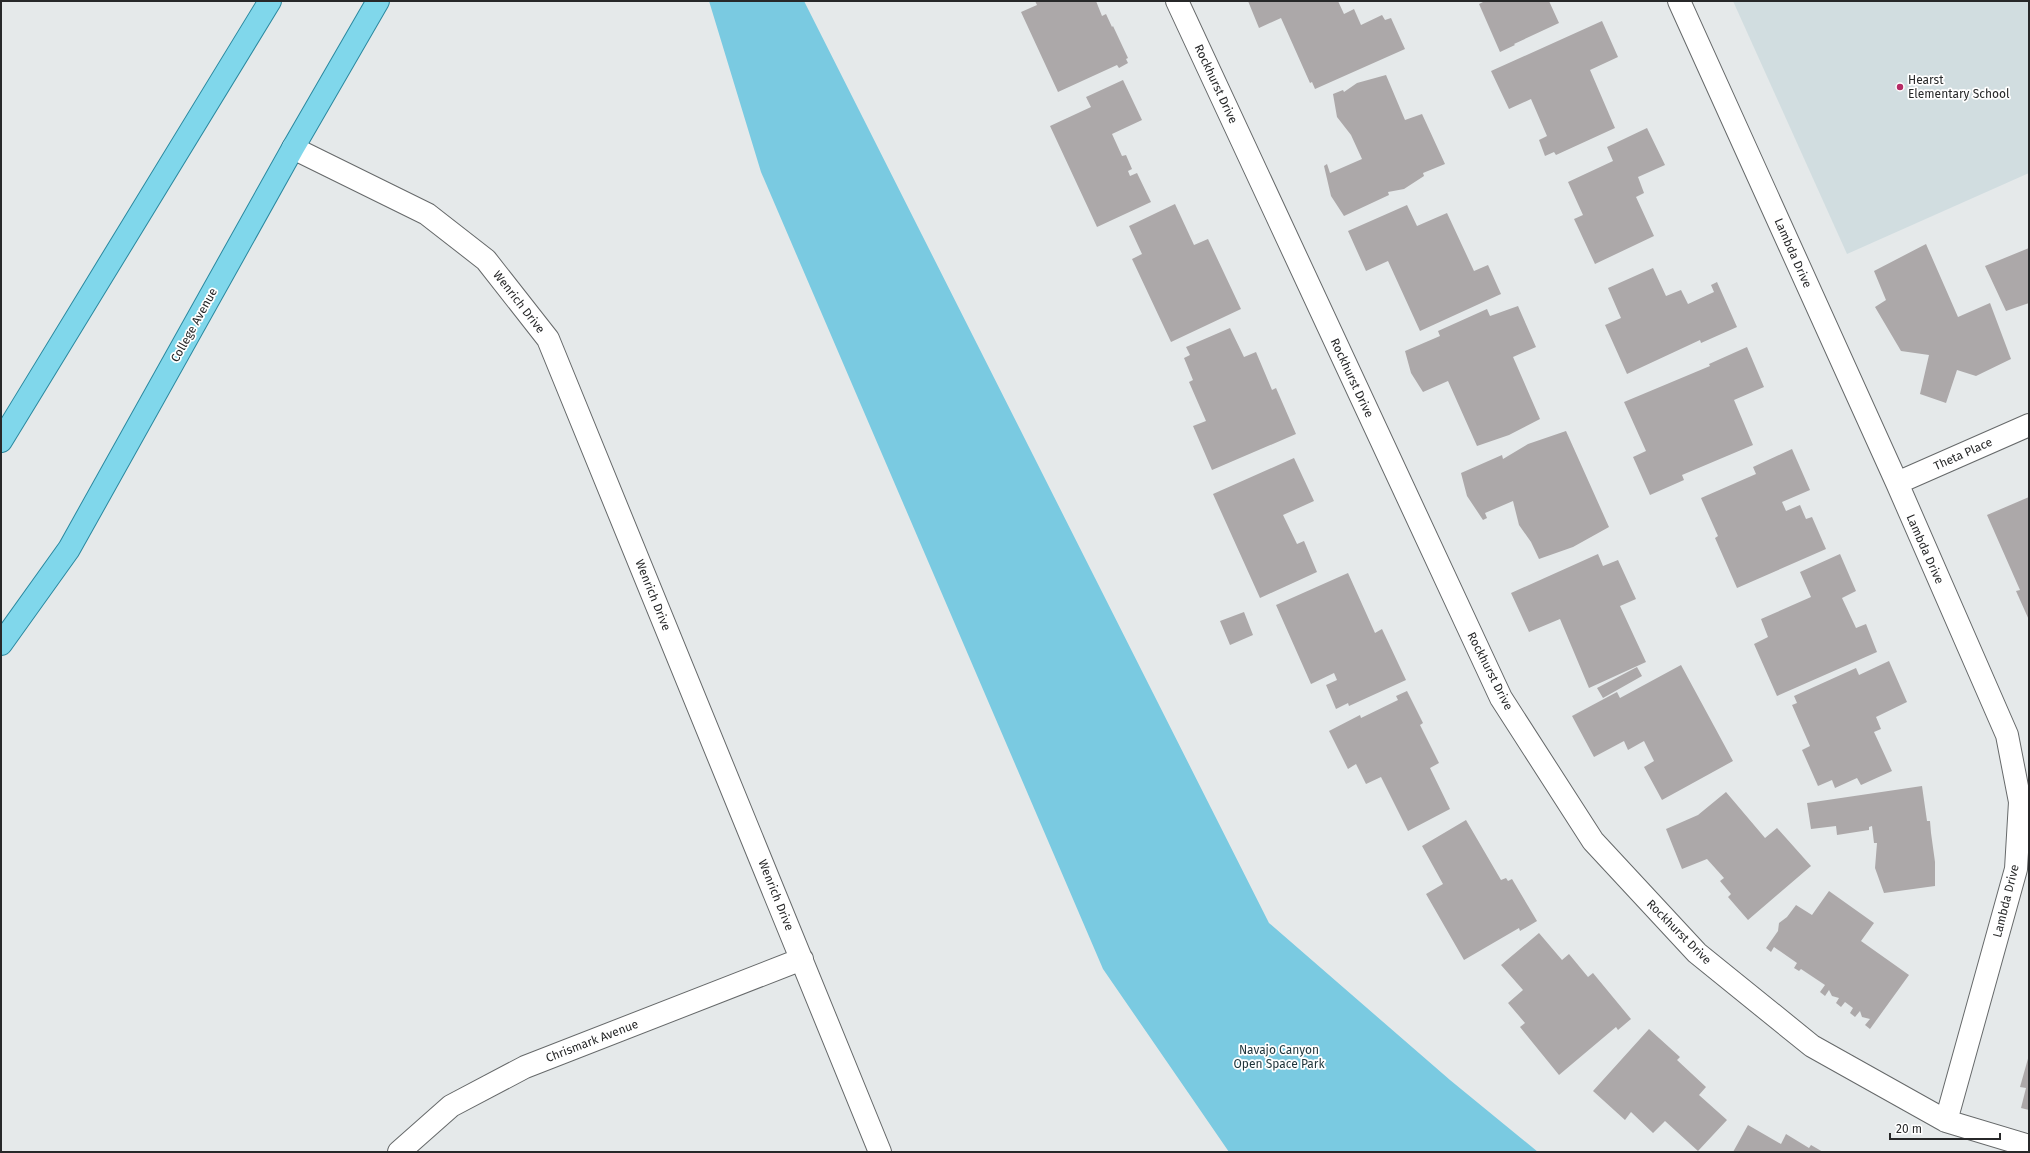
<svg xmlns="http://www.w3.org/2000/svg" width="2030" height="1153" viewBox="0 0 2030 1153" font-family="'Fira Sans',sans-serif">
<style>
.built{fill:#d1dde0}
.green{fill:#7acae1}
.building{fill:#aca8a9}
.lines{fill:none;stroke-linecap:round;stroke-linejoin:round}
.minor-casing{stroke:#66696a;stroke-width:24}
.major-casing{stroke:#2a889f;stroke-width:24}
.minor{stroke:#fff;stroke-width:22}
.major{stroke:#80d7eb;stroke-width:22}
.poi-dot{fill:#b62b65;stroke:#fff;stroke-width:1.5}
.labels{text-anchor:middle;stroke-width:3.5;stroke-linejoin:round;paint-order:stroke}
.poi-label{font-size:12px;fill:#272829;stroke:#fff;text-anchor:start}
.street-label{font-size:12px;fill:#272829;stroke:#fff}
.park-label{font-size:12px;fill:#1e343a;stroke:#fff}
</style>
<rect width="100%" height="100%" fill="#e5e9ea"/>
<path class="built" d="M1733,1H2029V173L1847,254Z"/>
<path class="green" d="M709,1H804L1269,923L1450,1080L1538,1152H1229L1103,969L761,172Z"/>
<path class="building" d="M1035,1H1096L1102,16L1106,14L1112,27L1113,26L1128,58L1126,59L1128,63L1119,68L1117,65L1058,92L1021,12L1037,5Z
M1248,1H1338L1344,14L1354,9L1361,25L1382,15L1385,20L1391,18L1405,49L1315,89L1312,82L1310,83L1281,18L1259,28Z
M1485,1H1549L1559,23L1514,44L1515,45L1500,52L1479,4Z
M1602,21L1618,57L1590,70L1615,128L1556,155L1554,152L1545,156L1539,140L1547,136L1531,99L1509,109L1491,71Z
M1386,75L1405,120L1422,114L1445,164L1423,173L1424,176L1404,189L1388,192L1389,195L1344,216L1331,196L1324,166L1327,164L1330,173L1362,159L1351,135L1337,117L1333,94L1343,90L1344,92L1357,83Z
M1123,80L1142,120L1112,134L1122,156L1126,155L1132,169L1128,171L1130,176L1137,173L1151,202L1097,227L1050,126L1091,107L1086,97Z
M1647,128L1665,165L1638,177L1644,193L1636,197L1654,236L1595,264L1574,219L1583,215L1568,182L1613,161L1607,147Z
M1175,204L1194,245L1208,239L1241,309L1171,342L1132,259L1142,254L1129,226Z
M1407,205L1417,226L1447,213L1474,271L1488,265L1501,294L1420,331L1388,261L1366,271L1348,231Z
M1926,244L1958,317L1990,303L2011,359L1976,376L1957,370L1946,403L1920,394L1929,355L1901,351L1875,307L1886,300L1874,271Z
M2029,248V303L2006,311L1985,266Z
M1653,268L1666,296L1681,290L1688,304L1714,292L1711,285L1717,282L1737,327L1701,343L1700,340L1627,374L1605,325L1621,318L1608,288Z
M1518,306L1536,347L1513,357L1540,419L1509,435L1477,446L1448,381L1423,392L1411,373L1405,351L1440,336L1438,331L1487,309L1490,316Z
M1230,328L1244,357L1256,352L1272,390L1276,388L1296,434L1212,470L1193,426L1206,421L1189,382L1193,380L1184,358L1190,355L1186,347Z
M1747,347L1764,387L1734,400L1753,445L1682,475L1684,480L1650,495L1633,457L1646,451L1624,402L1710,366L1709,364Z
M1566,431L1609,527L1573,547L1539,559L1531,542L1519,525L1513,501L1485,513L1487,518L1483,520L1467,496L1461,473L1502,455L1503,459L1528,444Z
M1792,449L1810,490L1782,502L1786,511L1800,505L1806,519L1812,517L1826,549L1737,588L1715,538L1718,536L1701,498L1756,474L1753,467Z
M1294,458L1314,501L1283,515L1297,544L1304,541L1317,572L1260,598L1213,494Z
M2029,497V620L2016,591L2020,590L1987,515Z
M1598,554L1603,566L1618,560L1636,599L1620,606L1646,662L1589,688L1560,619L1529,632L1511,593Z
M1840,554L1856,591L1842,598L1856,628L1866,624L1877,652L1777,696L1754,644L1768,637L1761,619L1811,597L1800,572Z
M1348,573L1375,633L1382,629L1406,680L1349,706L1348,703L1336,709L1326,685L1337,680L1334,673L1311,684L1276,605Z
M1244,612L1253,635L1230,645L1220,621Z
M1889,661L1907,702L1876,717L1881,729L1874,732L1892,771L1861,785L1857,778L1835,788L1832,780L1818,786L1802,750L1810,746L1792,705L1797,703L1794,696L1856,668L1859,675Z
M1681,665L1733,761L1662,800L1644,767L1654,761L1644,741L1628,750L1624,741L1594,757L1572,716L1617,692L1620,698Z
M1637,667L1642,676L1603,698L1597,688Z
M1407,691L1423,723L1420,725L1439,763L1430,768L1450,809L1408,831L1381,777L1366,784L1356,764L1348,769L1329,731L1360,715L1361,718L1398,700L1396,696Z
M1922,786L1927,821H1930L1931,833L1935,862V886L1884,893L1875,868L1877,843H1874L1872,826L1869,827V830L1837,835L1836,826L1811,829L1807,803Z
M1726,792L1765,838L1777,828L1811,866L1748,920L1728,897L1731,894L1720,881L1724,878L1707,859L1682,869L1666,829L1698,815Z
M1466,820L1501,880L1506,878L1508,881L1512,879L1537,921L1520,931L1519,928L1464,960L1426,894L1443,884L1422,846Z
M1829,891L1874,923L1861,941L1909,975L1870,1029L1865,1025L1870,1019L1862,1017L1860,1011L1855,1017L1850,1013L1853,1008L1845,1002L1841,1007L1836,1003L1839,998L1832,996L1829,990L1825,996L1820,992L1825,985L1801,969L1799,971L1794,968L1797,963L1774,947L1771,952L1766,948L1778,931L1779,923L1787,917L1796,905L1812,915Z
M1539,933L1562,960L1569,954L1588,977L1593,973L1631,1019L1618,1030L1616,1027L1559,1075L1520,1027L1525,1023L1508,1003L1523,990L1501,965Z
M1649,1029L1680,1057L1677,1060L1706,1087L1699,1095L1727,1120L1698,1151L1665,1121L1653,1133L1631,1112L1625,1120L1593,1091Z
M2029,1055V1110L2021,1108L2026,1088L2020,1087Z
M1748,1125L1781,1144L1786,1134L1809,1148L1811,1145L1823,1152H1733Z"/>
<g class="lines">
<g class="minor-casing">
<path id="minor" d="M1177,1L1501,698L1593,841L1697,953L1812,1046L1946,1121L2029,1146
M1679,1L1897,483L2007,735L2020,802L2016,869L1946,1121
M293,148L427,214L486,260L548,339L880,1152
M1897,483L2029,425
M399,1152L451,1106L525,1067L802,959"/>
</g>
<g class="major-casing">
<path id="major" d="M1,441L270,1
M1,644L69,549L293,148L378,1"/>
</g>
<use href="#minor" class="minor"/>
<use href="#major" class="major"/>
</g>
<circle class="poi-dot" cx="1900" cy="87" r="4"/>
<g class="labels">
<g class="poi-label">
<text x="1908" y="84">Hearst<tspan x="1908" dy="14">Elementary School</tspan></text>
</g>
<g class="street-label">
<text transform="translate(1216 84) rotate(65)" y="4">Rockhurst Drive</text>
<text transform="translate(1793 253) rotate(66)" y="4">Lambda Drive</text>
<text transform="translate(519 302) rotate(52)" y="4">Wenrich Drive</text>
<text transform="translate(194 325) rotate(-61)" y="4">College Avenue</text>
<text transform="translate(1352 378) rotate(65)" y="4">Rockhurst Drive</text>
<text transform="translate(1963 454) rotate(-24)" y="4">Theta Place</text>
<text transform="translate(1925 549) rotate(66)" y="4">Lambda Drive</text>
<text transform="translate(653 595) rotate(68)" y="4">Wenrich Drive</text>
<text transform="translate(1490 671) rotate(63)" y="4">Rockhurst Drive</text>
<text transform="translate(776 895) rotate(68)" y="4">Wenrich Drive</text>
<text transform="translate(2006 901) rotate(-76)" y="4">Lambda Drive</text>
<text transform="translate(1679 932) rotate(45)" y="4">Rockhurst Drive</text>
<text transform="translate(592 1041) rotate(-21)" y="4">Chrismark Avenue</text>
</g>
<g class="park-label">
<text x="1279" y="1054">Navajo Canyon<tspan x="1279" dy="14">Open Space Park</tspan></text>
</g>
</g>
<rect width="2030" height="1153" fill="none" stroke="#272829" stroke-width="4"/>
<path d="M1890 1133v6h110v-6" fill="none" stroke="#272829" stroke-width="2"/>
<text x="1896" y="1133" font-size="12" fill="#272829" stroke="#ffffff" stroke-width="3" paint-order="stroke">20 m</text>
</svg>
